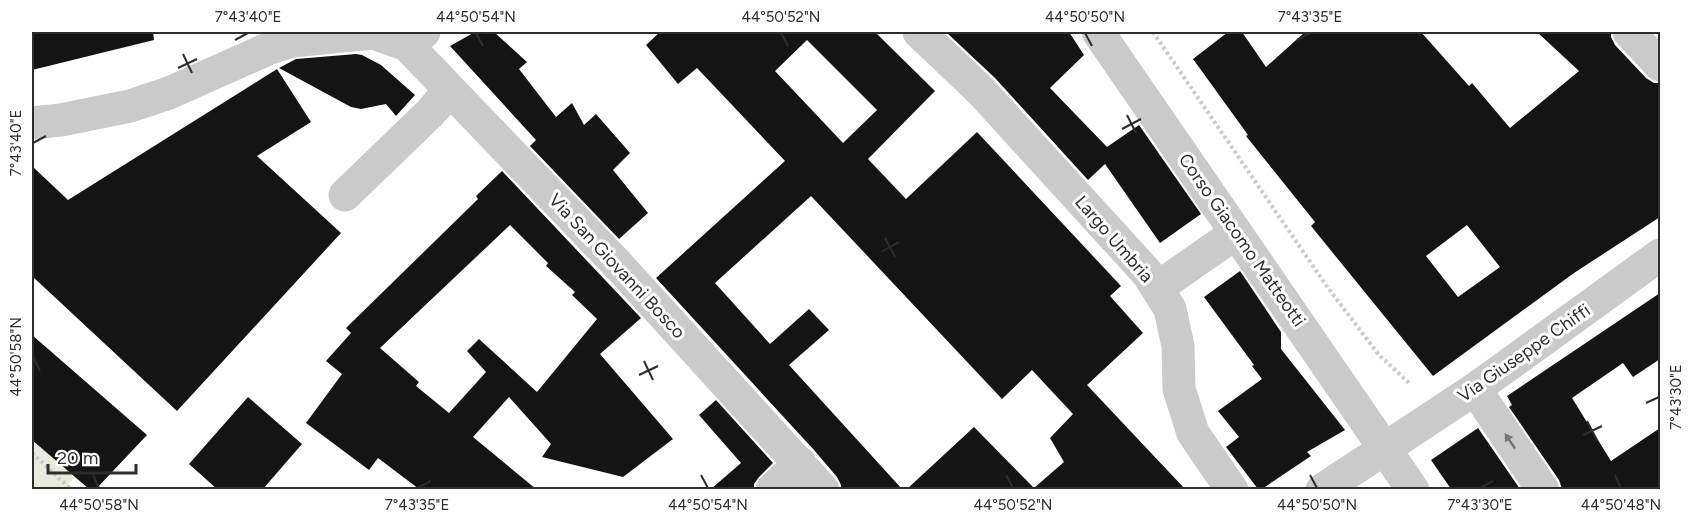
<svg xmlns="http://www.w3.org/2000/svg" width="1692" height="521" viewBox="0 0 1692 521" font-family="Figtree,sans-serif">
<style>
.green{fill:#e7eadc}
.building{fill:#141414;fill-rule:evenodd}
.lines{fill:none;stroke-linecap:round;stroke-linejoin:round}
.path{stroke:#cacaca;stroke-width:4;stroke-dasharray:3 3;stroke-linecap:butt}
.minor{stroke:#cacaca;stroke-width:33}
.oneway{fill:#747474}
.ticks{fill:none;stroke:#2d2d2d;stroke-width:2}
.labels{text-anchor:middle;stroke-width:6;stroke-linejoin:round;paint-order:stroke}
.street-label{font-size:18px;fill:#2d2d2d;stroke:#fff}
.neatline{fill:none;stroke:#2d2d2d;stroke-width:2}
.ticks-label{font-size:15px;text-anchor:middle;fill:#2d2d2d}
</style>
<rect width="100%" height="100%" fill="#fff"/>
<path class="green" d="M32,440L75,478L63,489H32Z"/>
<path class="building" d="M32,32H153L154,40L32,70Z
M475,32H494L527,62L519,69L556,117L572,103L584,125L596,114L630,153L613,170L648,213L619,239L530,146L536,140L450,46Z
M660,32H875L935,91L868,159L906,199L977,132L1121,286L1110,296L1143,333L1087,385L1185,489H907L974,427L1034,488L1064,462L1050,438L1073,414L1032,370L1002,399L811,196L715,283L770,344L809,309L829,330L789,365L902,489H841V485L837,477L814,450L656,278L785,161L697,68L678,84L646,45ZM807,40L877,110L843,143L775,71Z
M946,32H1069L1084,55L1050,88L1107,147L1139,125L1201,214L1160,243L1105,164L1088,180L995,78Z
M1228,32H1242L1266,67L1305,32H1421L1469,86L1472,83L1510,128L1579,71L1537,32H1611V37L1615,45L1646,78L1654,83H1660V217L1574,273L1433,376L1311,226L1315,222L1246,136L1248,135L1193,59ZM1467,225L1500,267L1458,297L1426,256Z
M356,54L362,55L381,65L415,95L396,116L386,104L361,109L351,107L279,68L296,59Z
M277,69L311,122L257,156L341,233L177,411L32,276V166L68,200Z
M502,171L641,318L600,354L673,439L623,477L542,457L551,444L509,397L473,437L536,489H419L378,458L369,470L306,423L342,374L326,361L351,333L346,328L478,199L476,196ZM510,225L548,263L546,266L575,292L572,295L597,319L537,392L479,339L467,351L486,372L449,413L416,386L419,382L380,348Z
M1240,271L1281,332V349L1345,430L1307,452L1311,456L1262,489H1258L1226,447L1239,437L1218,411L1262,379L1252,366L1254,365L1204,297Z
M1660,293V359L1633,377L1623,363L1572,398L1611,461L1660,428V489H1562L1559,480L1509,407L1512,405L1507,396Z
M32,335L147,435L96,489H89L32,440Z
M248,397L302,444L263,489H217L189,464Z
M716,400L773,463L759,477L754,484V489H711L741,463L699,415Z
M1478,428L1520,489H1451L1431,460Z"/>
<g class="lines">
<path class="path" d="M1153,32L1328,288L1379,355L1409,383
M32,453L72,490"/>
<path class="minor" d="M919,32L981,91L1148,274L1170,309L1178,346L1179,389L1193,433L1232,490
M1098,32L1413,490
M1629,32L1660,65
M407,45L619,266L823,490
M32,123L61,120L130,106L169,93L270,48L292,41L373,33L407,45L412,37L424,32
M345,195L430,113L450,90
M1157,288L1236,233
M1475,389L1543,490
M772,490L800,463
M1322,490L1475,389L1660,255"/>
</g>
<defs><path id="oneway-solid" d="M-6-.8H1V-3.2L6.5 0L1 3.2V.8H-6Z" transform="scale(1.5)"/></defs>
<use class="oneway" href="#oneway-solid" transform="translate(1510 441) rotate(-124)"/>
<path class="ticks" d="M476,33L483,46M781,33L788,46M1085,33L1092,46M235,40L248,33M1297,40L1310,33M183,54L192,73M178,68L197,59M1127,115L1136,133M1122,129L1141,119M33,143L46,136M885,238L895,257M881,252L899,242M33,357L40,371M644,361L653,380M639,375L658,366M1646,403L1659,397M1587,421L1597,440M1583,435L1602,426M93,475L99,488M701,475L708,488M1006,475L1013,488M1310,475L1317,488M1615,475L1621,488M417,488L431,481M1480,488L1493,481"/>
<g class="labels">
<g class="street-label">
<text transform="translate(1114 239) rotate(49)" y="6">Largo Umbria</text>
<text transform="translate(1242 240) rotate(55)" y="6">Corso Giacomo Matteotti</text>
<text transform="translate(617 266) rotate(47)" y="6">Via San Giovanni Bosco</text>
<text transform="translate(1524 353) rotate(-35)" y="6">Via Giuseppe Chiffi</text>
</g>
</g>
<rect width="1692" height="521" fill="none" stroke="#ffffff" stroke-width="66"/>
<path d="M48 464v9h88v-9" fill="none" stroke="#2d2d2d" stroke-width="3"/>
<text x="57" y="464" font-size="18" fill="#2d2d2d" stroke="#ffffff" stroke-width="4.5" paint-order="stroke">20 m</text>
<rect x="33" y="33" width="1626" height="455" class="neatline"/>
<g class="ticks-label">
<text x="248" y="22">7°43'40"E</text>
<text x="476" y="22">44°50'54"N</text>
<text x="781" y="22">44°50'52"N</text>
<text x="1085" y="22">44°50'50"N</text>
<text x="1310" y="22">7°43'35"E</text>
<text transform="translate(16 143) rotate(-90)" y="5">7°43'40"E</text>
<text transform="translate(16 357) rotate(-90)" y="5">44°50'58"N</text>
<text transform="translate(1676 397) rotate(-90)" y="5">7°43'30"E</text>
<text x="99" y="510">44°50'58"N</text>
<text x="417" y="510">7°43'35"E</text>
<text x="708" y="510">44°50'54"N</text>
<text x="1013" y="510">44°50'52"N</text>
<text x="1317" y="510">44°50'50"N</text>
<text x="1480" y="510">7°43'30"E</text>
<text x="1621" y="510">44°50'48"N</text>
</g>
</svg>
